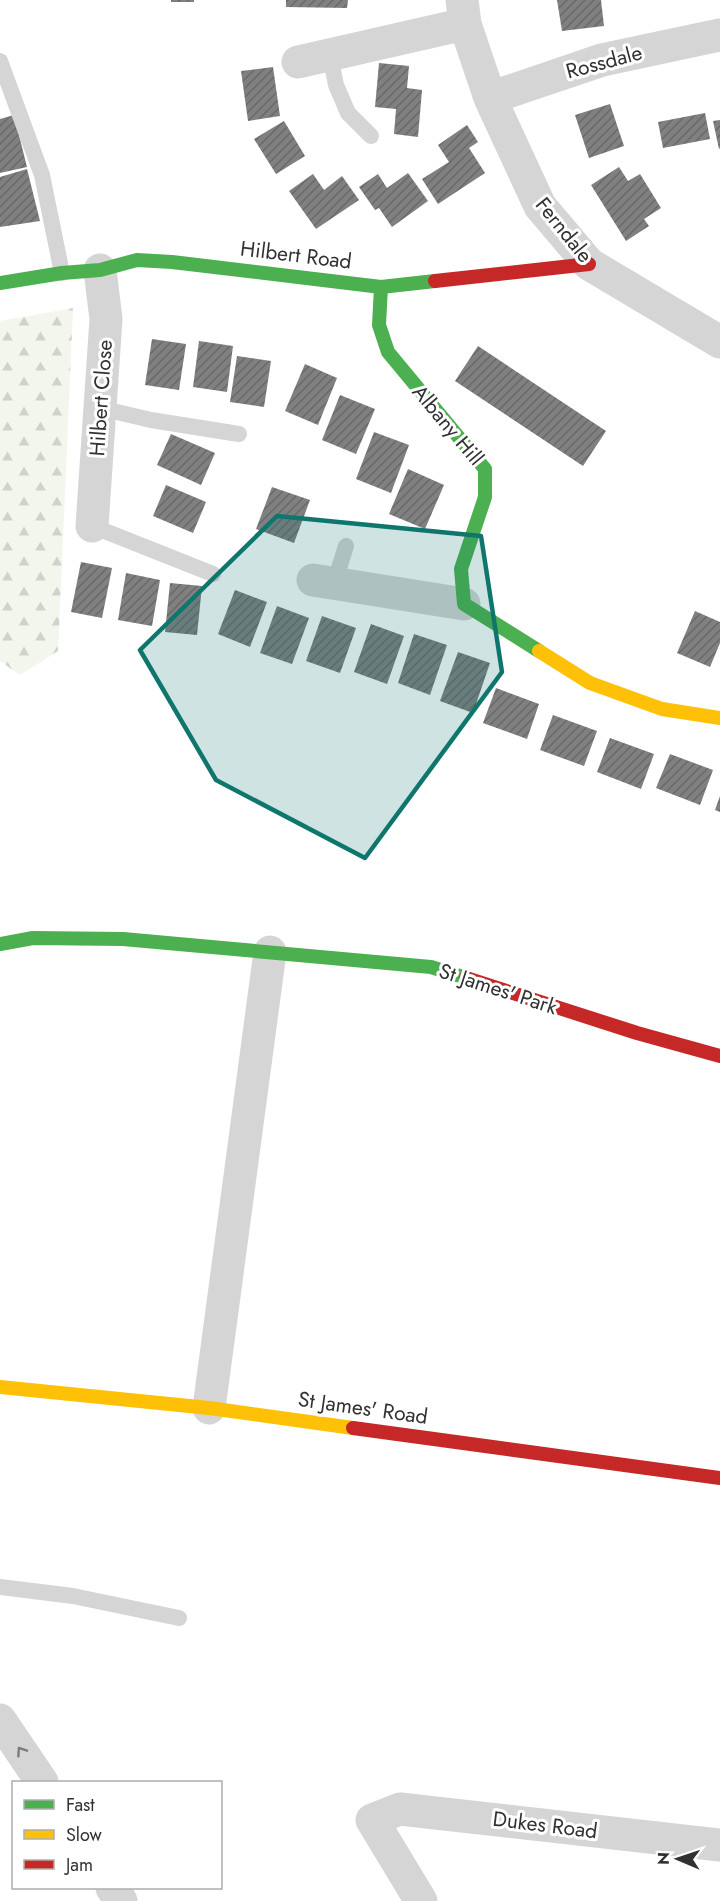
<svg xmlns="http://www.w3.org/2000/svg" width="720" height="1901" viewBox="0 0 720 1901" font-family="Jost,sans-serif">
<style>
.forest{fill:url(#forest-firs)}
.building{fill:url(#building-hatch)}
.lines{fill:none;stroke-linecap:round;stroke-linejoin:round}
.lane{stroke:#d5d5d5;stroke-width:16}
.street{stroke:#d5d5d5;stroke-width:33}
.fast{stroke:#4caf50;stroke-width:14}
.slow{stroke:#ffc107;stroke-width:14}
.jam{stroke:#c62828;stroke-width:14}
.oneway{stroke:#7b7b7b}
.marked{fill:#0f766e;fill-opacity:0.2;stroke:#0f766e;stroke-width:4.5;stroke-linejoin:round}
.labels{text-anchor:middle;stroke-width:6;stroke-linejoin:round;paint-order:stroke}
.street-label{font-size:21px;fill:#313131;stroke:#fff}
</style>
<defs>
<pattern id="forest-firs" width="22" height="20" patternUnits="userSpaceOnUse" patternTransform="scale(1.5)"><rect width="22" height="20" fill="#f2f6ed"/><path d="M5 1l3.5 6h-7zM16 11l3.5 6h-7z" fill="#d0d3cc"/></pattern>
<pattern id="building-hatch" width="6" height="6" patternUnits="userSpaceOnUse" patternTransform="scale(1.5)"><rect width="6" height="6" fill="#808080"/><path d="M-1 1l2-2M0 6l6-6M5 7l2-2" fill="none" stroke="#696969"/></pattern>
</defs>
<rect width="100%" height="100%" fill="#fff"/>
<path class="forest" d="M73,308L58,651L20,675L0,661V321Z"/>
<path class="building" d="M171,0H194V2H171Z
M286,0H348L347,8L286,7Z
M557,0H601L604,26L562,31Z
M379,63L409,66L407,88L422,90L418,137L394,134L396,109L375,107Z
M273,67L280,116L248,121L241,71Z
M610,104L624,146L589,158L575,115Z
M705,113L710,139L663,148L658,122Z
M14,115L27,167L0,173V119Z
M720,120V148L719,149L713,121Z
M284,121L305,156L276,174L254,139Z
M467,125L478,142L469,148L485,173L438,204L422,179L449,162L438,145Z
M619,167L628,181L640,174L661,208L644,219L649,226L626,241L591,185Z
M27,169L40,221L0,227V177Z
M408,173L428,201L392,227L379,208L375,210L359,187L378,174L387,188Z
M313,174L324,190L342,176L359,200L316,229L289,191Z
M152,339L186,344L179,390L145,385Z
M199,341L233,346L227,392L193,387Z
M478,346L606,431L583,466L455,381Z
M237,356L271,361L264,407L230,402Z
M305,364L337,378L318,425L285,411Z
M340,395L375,409L356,454L322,440Z
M374,432L409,445L391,493L356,479Z
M171,434L215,453L201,485L157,465Z
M408,469L444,485L425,529L389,514Z
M166,485L206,502L193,533L153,516Z
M272,487L310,500L294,543L256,529Z
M81,562L112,568L102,618L71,612Z
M126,573L160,580L152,626L118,620Z
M170,583L202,586L197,635L165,632Z
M235,590L267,602L250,647L218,634Z
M277,606L309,618L292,664L260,653Z
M695,611L720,622V643L710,667L677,653Z
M322,616L356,628L340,673L306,661Z
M371,624L404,636L387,684L354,672Z
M414,634L447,645L430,695L398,683Z
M458,652L490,663L473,713L440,701Z
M496,688L539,704L527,739L483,723Z
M553,715L597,731L584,766L540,750Z
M610,738L654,754L641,789L597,772Z
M670,754L713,770L700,805L656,788Z
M720,796V812L715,810Z"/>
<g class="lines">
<path class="lane" d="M330,55L336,85L348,113L371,136
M0,61L42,175L62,273
M100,408L151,420L239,434
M92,526L213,574
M334,584L346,546
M0,1587L73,1596L179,1618"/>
<path class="street" d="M462,0L465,24L490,98L540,206L589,264L720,342
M298,62L465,24
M490,98L602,60L720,35
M92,526L106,319L100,270
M313,580L464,604
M209,1408L270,952
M0,1720L42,1782
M112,1888L121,1901
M421,1901L372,1820L400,1809L720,1845"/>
<path class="fast" d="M0,283L62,273L100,270L137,260L172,262L381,287L435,281
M381,287L379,325L388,352L485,469V497L461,569L464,604L539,651
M0,944L33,938L123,939L431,967L466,978"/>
<path class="slow" d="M539,651L590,683L662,709L720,718
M0,1387L209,1408L353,1428"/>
<path class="jam" d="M435,281L589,264
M466,978L637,1033L720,1056
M353,1428L720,1478"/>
</g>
<defs><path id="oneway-chevron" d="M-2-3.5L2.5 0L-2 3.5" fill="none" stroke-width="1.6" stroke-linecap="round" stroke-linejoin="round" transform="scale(1.5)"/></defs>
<use class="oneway" href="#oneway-chevron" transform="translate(21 1751) rotate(-124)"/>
<path class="marked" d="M277,516L481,536L502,672L365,858L216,780L140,650Z"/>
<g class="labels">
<g class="street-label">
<text transform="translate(604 62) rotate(-15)" y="7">Rossdale</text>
<text transform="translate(564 230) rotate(51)" y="7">Ferndale</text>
<text transform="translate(296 255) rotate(7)" y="7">Hilbert Road</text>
<text transform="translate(101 398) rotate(-86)" y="7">Hilbert Close</text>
<text transform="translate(448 425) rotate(50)" y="7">Albany Hill</text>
<text transform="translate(498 989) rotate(18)" y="7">St James' Park</text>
<text transform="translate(363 1408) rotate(8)" y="7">St James' Road</text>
<text transform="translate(545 1825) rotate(7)" y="7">Dukes Road</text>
</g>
</g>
<rect x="12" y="1781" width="210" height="108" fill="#ffffff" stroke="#adadad" stroke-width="1.5"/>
<rect x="24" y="1800" width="30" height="9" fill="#4caf50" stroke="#adadad" stroke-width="1.5"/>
<text x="66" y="1811" font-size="18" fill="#313131">Fast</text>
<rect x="24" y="1830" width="30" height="9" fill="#ffc107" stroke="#adadad" stroke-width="1.5"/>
<text x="66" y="1841" font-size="18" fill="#313131">Slow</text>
<rect x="24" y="1860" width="30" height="9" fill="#c62828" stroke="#adadad" stroke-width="1.5"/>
<text x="66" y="1871" font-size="18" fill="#313131">Jam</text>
<g transform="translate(678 1859) rotate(272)" stroke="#ffffff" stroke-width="4.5" paint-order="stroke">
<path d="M0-4.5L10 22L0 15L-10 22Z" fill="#313131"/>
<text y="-9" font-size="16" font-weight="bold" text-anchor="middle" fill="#313131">N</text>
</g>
</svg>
